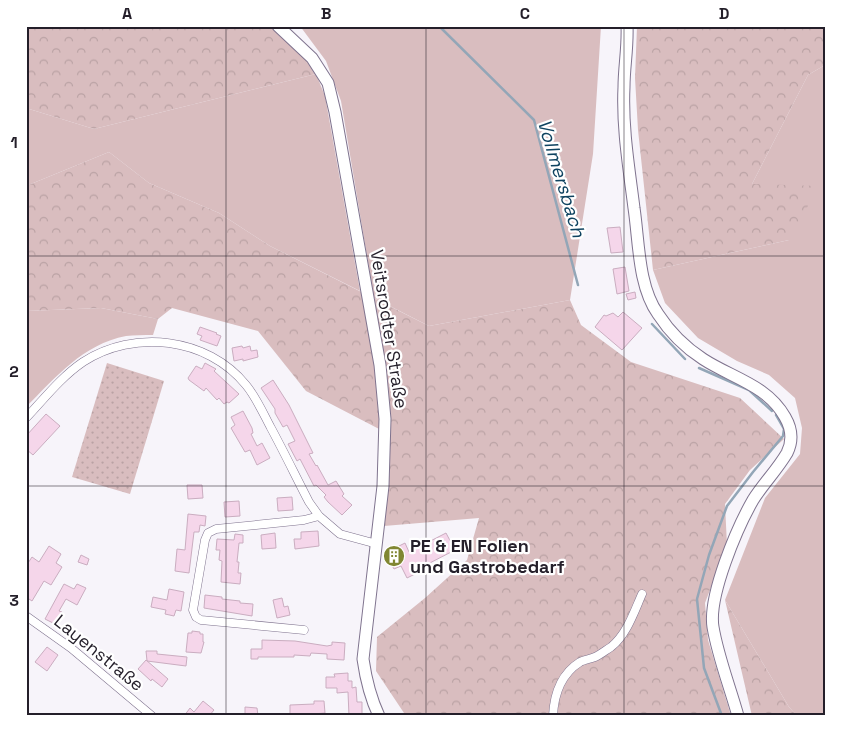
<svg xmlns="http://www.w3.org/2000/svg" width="851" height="742" viewBox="0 0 851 742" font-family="'Space Grotesk',sans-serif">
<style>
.grass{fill:#d9bdbf}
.forest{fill:url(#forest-crowns)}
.garden{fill:url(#garden-dots)}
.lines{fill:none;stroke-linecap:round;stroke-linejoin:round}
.stream{stroke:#93a6b7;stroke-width:2.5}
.building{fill:#f5d6ea;stroke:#caadc0}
.street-casing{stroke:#7f738e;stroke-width:9}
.secondary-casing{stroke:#7f738e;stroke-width:13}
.street{stroke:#fff;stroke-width:8}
.secondary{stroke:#fff;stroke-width:11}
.grid{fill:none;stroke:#241f2a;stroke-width:1;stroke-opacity:0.55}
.labels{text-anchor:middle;stroke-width:4.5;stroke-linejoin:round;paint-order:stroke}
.street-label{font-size:18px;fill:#241f2a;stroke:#fff}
.poi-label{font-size:18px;font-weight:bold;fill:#241f2a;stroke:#fff;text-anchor:start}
.water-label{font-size:19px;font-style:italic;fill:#0f4360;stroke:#fff}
.neatline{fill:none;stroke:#241f2a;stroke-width:2}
.grid-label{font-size:16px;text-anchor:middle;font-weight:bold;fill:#241f2a}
</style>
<defs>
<pattern id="forest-crowns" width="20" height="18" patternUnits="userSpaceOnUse" patternTransform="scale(1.25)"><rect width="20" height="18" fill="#d9bdbf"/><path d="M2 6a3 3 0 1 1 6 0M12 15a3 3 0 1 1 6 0" fill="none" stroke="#baa2a4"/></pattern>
<pattern id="garden-dots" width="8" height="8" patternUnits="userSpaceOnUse" patternTransform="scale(1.25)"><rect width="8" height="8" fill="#d9bdbf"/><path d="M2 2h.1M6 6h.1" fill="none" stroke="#baa2a4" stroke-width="1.8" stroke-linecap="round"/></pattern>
</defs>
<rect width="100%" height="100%" fill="#f7f4fa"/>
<path class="grass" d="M300,26H601L593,154L570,300L429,326L374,298L341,101L326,61Z
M825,65V716H797L789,707L725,600L765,498L800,454L802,428L795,398L769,375L737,361L698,338L665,303L653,270L789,240L752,184L808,75Z
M316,74L325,96L360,291L270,246L219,213L149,183L109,152L26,186V108L94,129Z
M101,308L158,319L153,335C144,335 134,335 126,336C83,344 55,378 26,407V311Z"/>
<path class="forest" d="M26,26H271C289,39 304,56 316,74L94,129L26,108Z
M637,26H825V65L808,75L752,184L819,186L789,240L653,270L638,130L635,78Z
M109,152L149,183L219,213L270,246L429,326L570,300L581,325L631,362L740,398L784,439L750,470L725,504L727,545L705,603L708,640L731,716H406L376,671L377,637L425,598L467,560L479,518L384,526L390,467V439L381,430L306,391L258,331L172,308L158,319L101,308L26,311V186Z
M725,600L789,707L797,716H752Z"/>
<path class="garden" d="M107,363L164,381L130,494L72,477Z"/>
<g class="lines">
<path class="stream" d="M439,26L534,120L578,285
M652,324L685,359
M699,368L749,390L772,411
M722,716L704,668L697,599L709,555L727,506L753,472L783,436L784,429L776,415"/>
</g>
<path class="building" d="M620,227L623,252L611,253L607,228Z
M625,267L629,291L617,294L613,269Z
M635,292L636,298L628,300L626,294Z
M623,312L642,328L622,350L595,327L604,315L606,316L613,313L618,317Z
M200,327L217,333L216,334L221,336L217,346L200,340L202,336L197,334Z
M242,346L243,348L250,346L251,351L257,350L258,357L243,361V359L234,361L232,348Z
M205,363L216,369L214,371L239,394L229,403L227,402L224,404L219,398L217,400L206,388L204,391L189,380L188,378L196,366L202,369Z
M273,380L289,405L313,453L309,454L316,466L317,465L328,485L336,481L344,494L342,496L352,505L342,515L328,502L324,497L326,495L316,485L314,486L300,459L297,461L288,444L295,441L287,425L283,427L275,413V409L261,388Z
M243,411L252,428L253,433L251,434L257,446L262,443L270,458L257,465L250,450L245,452L231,428L235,425L231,417Z
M46,414L60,426L33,455L26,449V436Z
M187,485H202L203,498L188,499Z
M292,497L293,510L278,511L277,498Z
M239,501L240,516L225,517L224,502Z
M188,514L206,516L205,526L200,525L199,532H194L189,573L175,571L177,549L185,550Z
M318,531L319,546L295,549L294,539H301V532Z
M275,533L276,548L262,549L261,535Z
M446,533L455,550L422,567L423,570L407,578L401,566L394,569L385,553L405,543L409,552Z
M235,534L243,535V543H239L237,562H239L238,573H241L240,584L221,582L222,561L219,560L220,550H216L217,539L234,540Z
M49,546L61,554L56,563L62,567L51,585L44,581L32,601L26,597V566L32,557L39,562Z
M81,555L89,559L87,565L78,562Z
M64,584L74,589L77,584L86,588L77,605L66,599L59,611L62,612L55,624L45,619Z
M169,589L184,592L181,611L176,610L174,616L165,614L166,610L151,607L153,597L167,600Z
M205,595L222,597V599L240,601V603L253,604L252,616L204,608Z
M282,598L284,607L288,606L290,615L277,618L273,600Z
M192,631L200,632V634H203V642H204L201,653L186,652L188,633H192Z
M262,640L295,641L327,646L332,645V642L345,643L344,660L327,659V654L311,653L310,656L294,655V657H258V659H251V649H262Z
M47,647L58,655L47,671L35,662Z
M146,651H157V654L187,657L186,666L147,661Z
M146,660L168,679L162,687L152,679L151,681L138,669Z
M348,673V681H352V688L356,687L357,702H362V716H349L348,692L337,693V688H326V677H335L334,674Z
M203,701L214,710L209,716H184L190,708L194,712Z
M314,701H324L325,713L290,716V705L314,704Z
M245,707L257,708L258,716H245Z"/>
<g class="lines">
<g class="street-casing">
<path id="street" d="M26,418C44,399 61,377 83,362C134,329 207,337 246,385C256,397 263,413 271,428C284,452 296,477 309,502L319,516L340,534L377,544
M26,616L71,648L152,716
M304,630L201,620L196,617L193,610L205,540L208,533L216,529L304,520L319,516
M553,716C554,695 561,674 580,662C584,660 590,659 595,657C600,655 606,650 611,647C627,634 634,612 642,594"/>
</g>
<g class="secondary-casing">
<path id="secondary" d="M278,26L312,58L328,83L335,112L380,365L385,419L383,486L363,659C366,680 370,697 379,716
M627,26C628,47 624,67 624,87C622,127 629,168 634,208C639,241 638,286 658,314C669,331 686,348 703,359C732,378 767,385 785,417C792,429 793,441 787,453C777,470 763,484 753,500C737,528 708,596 713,627C718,657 730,687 738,716"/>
</g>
<use href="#street" class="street"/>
<use href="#secondary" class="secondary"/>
</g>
<path class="grid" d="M226,26V716M426,26V716M624,26V716M26,256H825M26,486H825"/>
<defs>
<g id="building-disc" transform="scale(1.125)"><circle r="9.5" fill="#808632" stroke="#fff"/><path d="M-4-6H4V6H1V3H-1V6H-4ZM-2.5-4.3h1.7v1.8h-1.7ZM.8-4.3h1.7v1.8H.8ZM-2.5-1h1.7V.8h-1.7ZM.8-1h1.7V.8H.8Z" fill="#fff"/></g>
</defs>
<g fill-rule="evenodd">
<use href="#building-disc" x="394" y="556"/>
</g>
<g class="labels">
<g class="street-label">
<text transform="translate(389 329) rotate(81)" y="6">Veitsrodter Straße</text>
<text transform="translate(99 653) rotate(39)" y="6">Layenstraße</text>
</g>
<g class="poi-label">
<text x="410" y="552">PE &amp; EN Folien<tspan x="410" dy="21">und Gastrobedarf</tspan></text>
</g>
<g class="water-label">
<text transform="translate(562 178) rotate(73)" y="7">Vollmersbach</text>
</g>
</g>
<rect width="851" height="742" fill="none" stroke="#ffffff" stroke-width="55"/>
<rect x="28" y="28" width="796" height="686" class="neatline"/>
<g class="grid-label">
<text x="127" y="19">A</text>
<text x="326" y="19">B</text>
<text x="525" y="19">C</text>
<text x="724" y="19">D</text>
<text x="14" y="148">1</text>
<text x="14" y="377">2</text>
<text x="14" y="606">3</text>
</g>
</svg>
